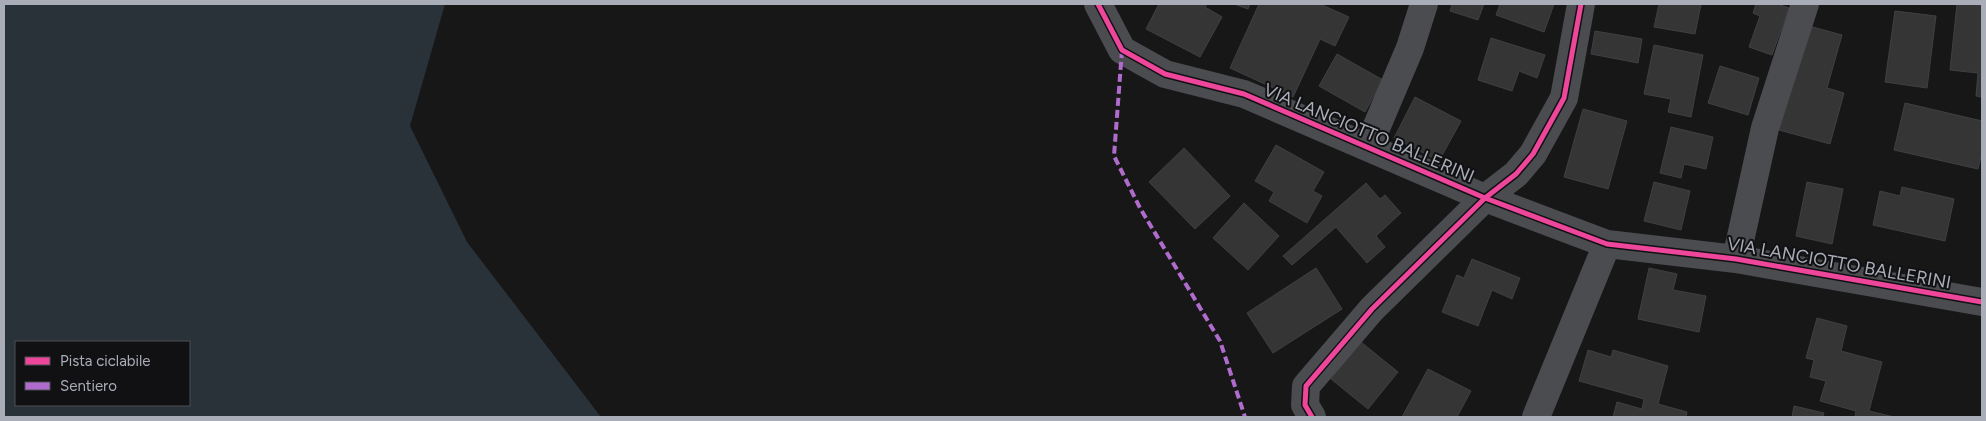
<svg xmlns="http://www.w3.org/2000/svg" width="1986" height="421" viewBox="0 0 1986 421" font-family="Figtree,sans-serif">
<style>
.water{fill:#2a3239;fill-rule:evenodd}
.building{fill:#353536;stroke:#3f4043}
.lines{fill:none;stroke-linecap:round;stroke-linejoin:round}
.minor{stroke:#4b4c50;stroke-width:28}
.quiet{stroke:#b06ccc;stroke-width:4;stroke-dasharray:8 4;stroke-linecap:butt}
.cycleway-casing{stroke:#111113;stroke-width:8}
.cycleway{stroke:#ed469a;stroke-width:5}
.labels{text-anchor:middle;stroke-width:4;stroke-linejoin:round;paint-order:stroke}
.street-label{font-size:18px;fill:#a8adb8;stroke:#111113}
</style>
<rect width="100%" height="100%" fill="#171717"/>
<path class="water" d="M4,4H445L410,126L467,242L601,417H4ZM16,342H189V405H16Z"/>
<path class="building" d="M1159,4H1207L1205,7L1222,17L1200,57L1146,29Z
M1234,4H1250L1248,9Z
M1259,4H1320L1349,17L1335,46L1320,39L1293,97L1230,68Z
M1452,4H1484L1478,20L1450,11Z
M1500,4H1554L1544,32L1496,15Z
M1659,4H1701L1695,34L1654,27Z
M1756,4H1777L1789,8L1772,55L1749,47L1760,16L1753,13Z
M1957,4L1982,5V97L1976,96L1978,73L1950,70Z
M1895,11L1936,16L1927,88L1885,82Z
M1809,26L1842,35L1827,88L1844,93L1830,144L1779,130Z
M1595,31L1642,39L1638,63L1591,54Z
M1491,38L1545,55L1537,78L1519,71L1512,91L1478,80Z
M1654,45L1703,55L1691,117L1668,112L1671,99L1644,94Z
M1337,54L1383,80L1365,112L1319,86Z
M1720,66L1759,78L1748,115L1708,103Z
M1415,97L1461,121L1439,161L1394,138Z
M1905,103L1982,121V152L1978,169L1894,150Z
M1583,109L1627,121L1608,189L1564,177Z
M1671,127L1713,137L1706,169L1684,164L1681,178L1660,173Z
M1276,145L1324,172L1313,191L1322,196L1307,223L1269,201L1274,192L1255,181Z
M1184,148L1230,196L1195,229L1149,182Z
M1654,182L1690,191L1681,230L1644,221Z
M1807,182L1843,189L1832,244L1796,236Z
M1366,183L1380,199L1385,195L1401,213L1376,236L1385,247L1367,263L1336,227L1292,265L1283,256Z
M1902,187L1954,199L1945,241L1873,225L1880,191L1900,196Z
M1244,203L1279,236L1248,270L1213,238Z
M1472,259L1520,278L1512,299L1492,290L1478,326L1442,312L1457,275L1464,278Z
M1316,268L1342,309L1273,353L1247,313Z
M1649,268L1677,274L1673,290L1706,296L1699,332L1638,319Z
M1817,318L1847,326L1841,351L1882,362L1869,411L1894,417H1855L1856,411L1820,401L1826,381L1810,377L1814,360L1806,358Z
M1361,342L1398,372L1368,409L1331,379Z
M1588,350L1611,357L1613,350L1668,366L1658,404L1687,412L1686,417H1613L1617,402L1642,409L1644,399L1579,381Z
M1428,369L1471,391L1457,417H1402Z
M1794,406L1824,413L1823,417H1792Z"/>
<g class="lines">
<path class="minor" d="M1098,4L1122,50L1165,74L1244,94L1485,198L1607,244L1736,259L1982,302
M1368,147L1410,48L1424,4
M1736,259L1765,128L1805,4
M1312,417L1305,405L1306,386L1372,309L1485,198L1516,174L1533,154L1564,98L1581,4
M1536,417L1607,244"/>
<path class="quiet" d="M1122,50L1114,156L1140,208L1220,341L1245,417"/>
<g class="cycleway-casing">
<path id="cycleway" d="M1098,4L1122,50L1165,74L1244,94L1485,198L1607,244L1736,259L1982,302
M1312,417L1305,405L1306,386L1372,309L1485,198L1516,174L1533,154L1564,98L1581,4"/>
</g>
<use href="#cycleway" class="cycleway"/>
</g>
<g class="labels">
<g class="street-label">
<text transform="translate(1369 133) rotate(23)" y="6">VIA LANCIOTTO BALLERINI</text>
<text transform="translate(1839 263) rotate(10)" y="6">VIA LANCIOTTO BALLERINI</text>
</g>
</g>
<rect width="1986" height="421" fill="none" stroke="#a8adb8" stroke-width="10"/>
<rect x="15" y="341" width="175" height="65" fill="#111113" stroke="#4d4f55"/>
<rect x="25" y="357" width="25" height="8" fill="#ed469a" stroke="#4d4f55"/>
<text x="60" y="366" font-size="15" fill="#a8adb8">Pista ciclabile</text>
<rect x="25" y="382" width="25" height="8" fill="#b06ccc" stroke="#4d4f55"/>
<text x="60" y="391" font-size="15" fill="#a8adb8">Sentiero</text>
</svg>
